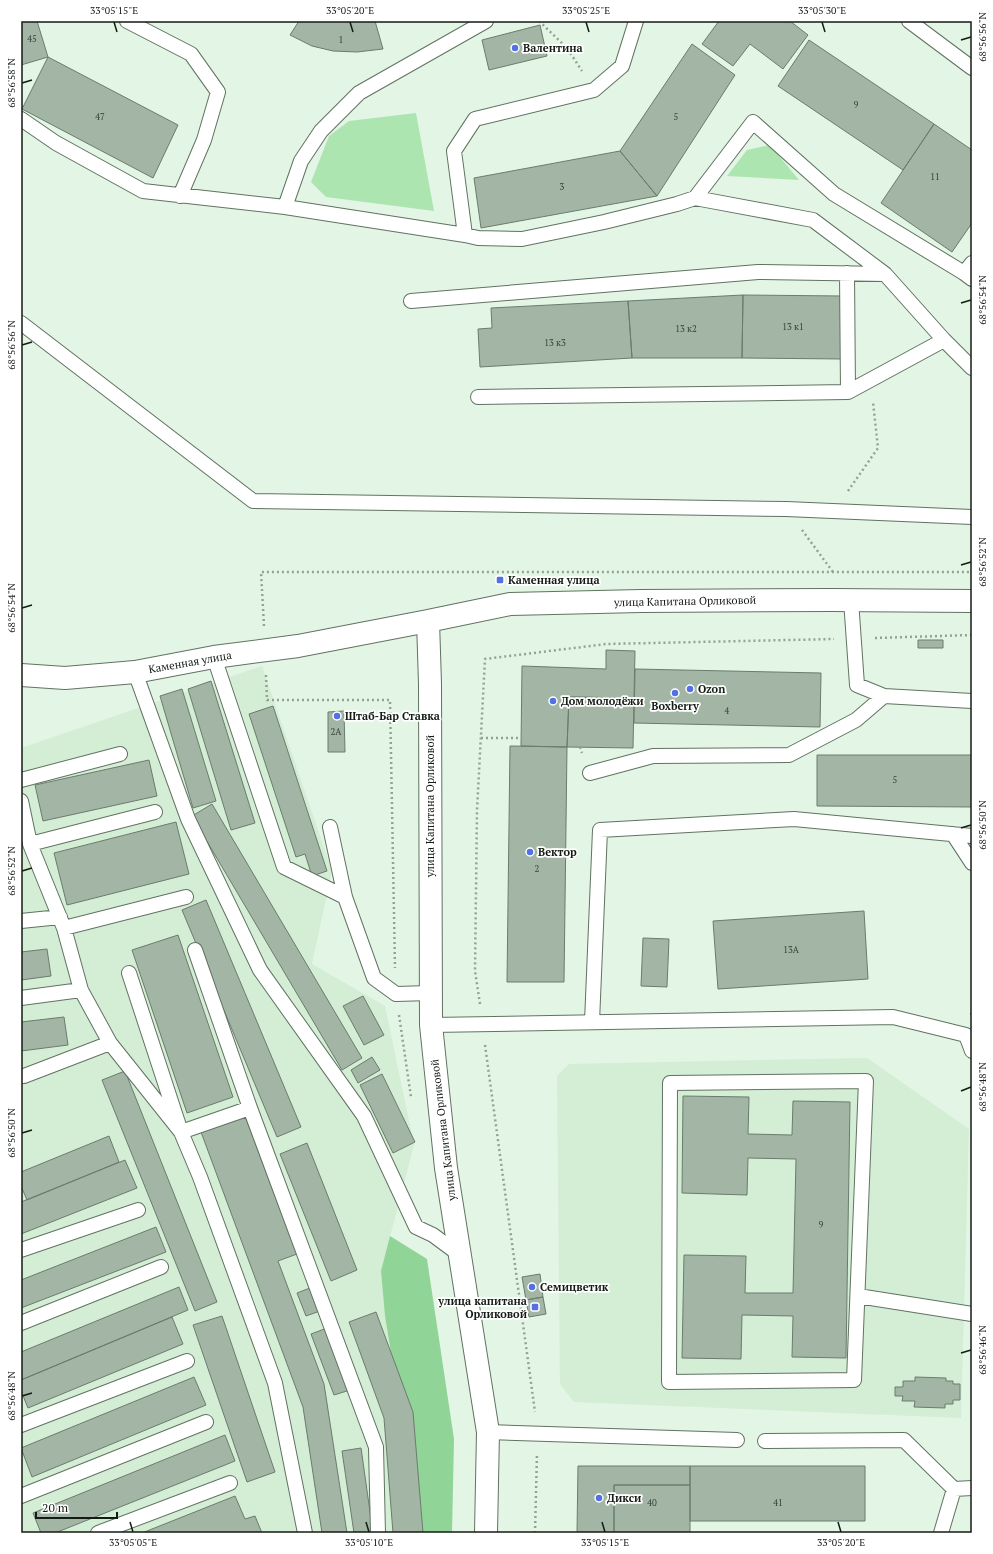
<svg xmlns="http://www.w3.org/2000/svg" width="993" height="1554" viewBox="0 0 993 1554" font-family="'PT Serif',serif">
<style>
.built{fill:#d4edd5}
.green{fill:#ade5b1}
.forest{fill:#91d497}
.building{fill:#a3b5a4;stroke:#6b7c6c}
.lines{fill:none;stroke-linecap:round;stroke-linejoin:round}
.lane-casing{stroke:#617262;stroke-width:16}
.street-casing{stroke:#617262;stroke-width:24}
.path{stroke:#94a295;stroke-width:2.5;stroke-dasharray:2 3;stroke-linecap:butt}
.lane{stroke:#fff;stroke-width:14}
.street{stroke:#fff;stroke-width:22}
.ticks{fill:none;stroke:#141b15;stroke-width:1.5}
.poi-dot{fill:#5370e5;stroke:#fff;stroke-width:1.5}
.labels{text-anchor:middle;stroke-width:3.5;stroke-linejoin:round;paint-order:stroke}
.number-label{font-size:9px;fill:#384239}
.poi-label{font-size:11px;font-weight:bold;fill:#141b15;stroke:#fff;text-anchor:start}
.street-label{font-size:11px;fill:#141b15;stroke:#fff}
.neatline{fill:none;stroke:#141b15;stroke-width:1.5}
.ticks-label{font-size:10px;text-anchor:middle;fill:#141b15}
</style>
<rect width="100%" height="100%" fill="#e3f5e4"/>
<path class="built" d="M262,666L332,871L312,964L385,1006L414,1145L381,1271L385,1316L420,1533H21V748Z
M867,1058L969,1129L961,1418L574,1402L560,1384L557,1076L569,1064Z"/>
<path class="green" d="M416,113L434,211L326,197L311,182L329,136L349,121Z
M770,145L799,180L727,176L747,150Z"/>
<path class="forest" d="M390,1236L427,1259L454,1439L452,1533H420L385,1316L381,1271Z"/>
<path class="building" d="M21,21H37L48,57L21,65Z
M299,21H375L383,49L357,52L333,51L312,46L290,35Z
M719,21H790L808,35L783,69L750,44L733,66L702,44Z
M540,25L547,56L489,70L482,40Z
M809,40L934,124L903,170L778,86Z
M692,44L735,75L657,196L620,151Z
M48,57L178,125L153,178L22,109Z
M934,124L972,150V223L952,252L881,203Z
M620,151L657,196L481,228L474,178Z
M743,295L843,296L842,359L742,358Z
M743,295L742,358H632L628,301Z
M628,301L632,358L480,367L478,329L492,328L491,308Z
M918,640H943V648H918Z
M606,650L635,651L634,698L569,697L567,747L521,746L522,666L606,669Z
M635,669L821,673L820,727L634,723Z
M211,681L255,823L231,830L188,689Z
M182,689L216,801L193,808L160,696Z
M569,697L634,698L633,748L567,747Z
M273,706L327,871L312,876L305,854L296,857L249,714Z
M344,711L345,752H328V712Z
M510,746L567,747L564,982H507Z
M817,755H972V807L817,806Z
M149,760L157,796L43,821L35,785Z
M212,804L362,1058L342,1070L192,816Z
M176,822L189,874L67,905L54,853Z
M206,900L301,1127L277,1137L182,910Z
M864,911L868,979L718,989L713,921Z
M178,935L233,1097L187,1113L132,950Z
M643,938L669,939L667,987L641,986Z
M47,949L51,976L21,980V952Z
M363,996L384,1035L364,1045L343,1006Z
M64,1017L68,1045L21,1051V1022Z
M372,1057L380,1070L358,1083L351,1070Z
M125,1071L217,1302L195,1311L102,1080Z
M382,1074L415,1142L393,1153L360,1085Z
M683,1096L749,1097L748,1134L792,1135L793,1101L850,1102L846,1358L792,1357L793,1316L742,1315L741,1359L682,1358L684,1255L746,1256L745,1293H793L796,1159L748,1158L747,1195L682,1193Z
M245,1116L297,1254L278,1261L324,1384L347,1533H322L303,1407L201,1132Z
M109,1136L119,1162L27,1200L21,1186V1172Z
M307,1143L357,1270L331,1281L280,1154Z
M125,1160L137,1188L21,1234V1202Z
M156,1227L166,1252L21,1308V1280Z
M540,1274L543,1297L526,1300L522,1277Z
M179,1287L188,1310L21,1380V1352Z
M310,1288L320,1311L306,1316L297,1293Z
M543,1297L546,1314L529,1317L526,1300Z
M376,1312L413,1412L423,1533H393L384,1418L349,1322Z
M222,1316L275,1472L247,1482L193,1325Z
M172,1317L183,1344L28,1408L21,1391V1380Z
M327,1328L350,1390L334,1395L311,1334Z
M194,1377L206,1405L32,1477L21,1448Z
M915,1377L946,1378V1381H953V1384H960V1400H953V1404H945V1408L914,1407L915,1401H902L903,1396H895V1387H903V1381H915Z
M225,1435L235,1461L55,1533H41L33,1513Z
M361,1448L373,1533H354L342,1451Z
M578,1466H690V1485H614V1533H577Z
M690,1466H865V1521H690Z
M614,1485H690V1533H614Z
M235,1496L245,1519L255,1516L262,1533H142Z"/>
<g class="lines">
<g class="lane-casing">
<path id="lane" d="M127,21L191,54L218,92L204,140L180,196
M636,21L622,66L594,90L475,119L454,151L465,235L478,238L522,239L604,222L677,204L695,198L813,220L885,274L944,340L972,368
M909,21L972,68
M21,119L56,143L143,191L285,207L301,161L321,131L359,93L486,21
M695,198L753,122L834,194L964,273
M285,207L465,235
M972,263L964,273L972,279
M847,273L848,392
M411,301L758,272L885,274
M21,323L253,501L786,509L972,517
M478,397L848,392L944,340
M851,600L857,685L884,696L972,701
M214,657L284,867L345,897L374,978L396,994L430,993
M135,672L188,819L260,970L364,1116L416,1227L433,1235L460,1255
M590,773L653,756L789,755L856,720L884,696
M21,780L120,754
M21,801L30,844L64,928L81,990L110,1043L181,1132L200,1177L275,1383L305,1533
M330,827L345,897
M953,834L972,863
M30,844L155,812
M21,921L60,917
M64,928L186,897
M195,950L250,1108L376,1447L378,1533
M129,973L181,1132L250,1108
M21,998L81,990
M592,1022L600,830L794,819L972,836
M431,1025L893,1017L966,1035L972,1051
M24,1076L110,1043
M866,1081L854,1380L669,1382L670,1083Z
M21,1250L138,1210
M858,1296L972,1314
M21,1323L161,1267
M21,1425L187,1361
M488,1432L737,1440
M765,1441L904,1440L954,1489
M21,1496L206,1422
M98,1533L230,1483
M941,1533L954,1489L972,1488"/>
</g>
<g class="street-casing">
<path id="street" d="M21,675L65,678L135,672L214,657L298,646L428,621
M486,1533L488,1432L446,1168L431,1025L430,684L428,621L510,604L641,601L831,600L972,601"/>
</g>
<path class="path" d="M539,21L567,48L582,71
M848,491L878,448L873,402
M802,530L833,572
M264,626L261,572H972
M875,638L972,635
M266,675L267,700H390L395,968
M481,738H521
M580,747L582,753
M480,1004L475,971L477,810L485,659L606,644L834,639
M399,1015L411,1097
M971,1015L972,1009
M485,1045L535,1412
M535,1533L537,1453"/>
<use href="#lane" class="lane"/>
<use href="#street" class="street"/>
</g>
<path class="ticks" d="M114,22L117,32M350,22L353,32M586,22L589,32M822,22L825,32M961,40L971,37M22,83L32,80M961,303L971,300M22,345L32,342M961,565L971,562M22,608L32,605M961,828L971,825M22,871L32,868M961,1091L971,1087M22,1133L32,1130M961,1353L971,1350M22,1396L32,1393M130,1522L133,1532M366,1522L369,1532M602,1522L605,1532M838,1522L841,1532"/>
<g class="poi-dot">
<circle cx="515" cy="48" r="4"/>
<rect x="496" y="576" width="8" height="8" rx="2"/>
<circle cx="690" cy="689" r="4"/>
<circle cx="675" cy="693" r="4"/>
<circle cx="553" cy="701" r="4"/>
<circle cx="337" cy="716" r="4"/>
<circle cx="530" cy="852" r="4"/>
<circle cx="532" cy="1287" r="4"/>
<rect x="531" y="1303" width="8" height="8" rx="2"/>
<circle cx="599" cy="1498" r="4"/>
</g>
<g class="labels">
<g class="number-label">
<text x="32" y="42">45</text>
<text x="341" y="43">1</text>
<text x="856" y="108">9</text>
<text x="100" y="120">47</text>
<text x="676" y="120">5</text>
<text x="935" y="180">11</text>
<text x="562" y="190">3</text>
<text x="793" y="330">13 к1</text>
<text x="686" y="332">13 к2</text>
<text x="555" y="346">13 к3</text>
<text x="727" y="714">4</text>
<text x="336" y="735">2А</text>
<text x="895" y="783">5</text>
<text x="537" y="872">2</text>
<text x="791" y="953">13А</text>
<text x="821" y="1228">9</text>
<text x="652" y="1506">40</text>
<text x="778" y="1506">41</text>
</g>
<g class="poi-label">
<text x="523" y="52">Валентина</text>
<text x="508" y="584">Каменная улица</text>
<text x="698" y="693">Ozon</text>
<text x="561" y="705">Дом молодёжи</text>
<text x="675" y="710" text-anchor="middle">Boxberry</text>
<text x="345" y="720">Штаб-Бар Ставка</text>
<text x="538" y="856">Вектор</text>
<text x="540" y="1291">Семицветик</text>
<text x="527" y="1305" text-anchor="end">улица капитана<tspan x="527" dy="13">Орликовой</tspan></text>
<text x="607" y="1502">Дикси</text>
</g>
<g class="street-label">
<text transform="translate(685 601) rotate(-1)" y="4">улица Капитана Орликовой</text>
<text transform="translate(190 662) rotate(-10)" y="4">Каменная улица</text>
<text transform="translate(430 806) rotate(-90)" y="4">улица Капитана Орликовой</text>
<text transform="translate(443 1130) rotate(-97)" y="4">улица Капитана Орликовой</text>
</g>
</g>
<rect width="993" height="1554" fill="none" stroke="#ffffff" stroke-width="44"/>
<path d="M36 1512v6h81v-6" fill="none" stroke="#141b15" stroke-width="2"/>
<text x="42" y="1512" font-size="12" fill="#141b15" stroke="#ffffff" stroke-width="3" paint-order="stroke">20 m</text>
<rect x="22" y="22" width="949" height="1510" class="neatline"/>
<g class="ticks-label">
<text x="114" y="14">33°05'15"E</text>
<text x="350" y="14">33°05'20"E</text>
<text x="586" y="14">33°05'25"E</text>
<text x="822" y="14">33°05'30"E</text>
<text transform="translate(982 37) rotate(-90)" y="4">68°56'56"N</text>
<text transform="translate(11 83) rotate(-90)" y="4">68°56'58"N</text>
<text transform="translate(982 300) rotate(-90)" y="4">68°56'54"N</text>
<text transform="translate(11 345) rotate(-90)" y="4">68°56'56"N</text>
<text transform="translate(982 562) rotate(-90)" y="4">68°56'52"N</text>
<text transform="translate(11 608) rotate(-90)" y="4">68°56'54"N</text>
<text transform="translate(982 825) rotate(-90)" y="4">68°56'50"N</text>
<text transform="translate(11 871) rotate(-90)" y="4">68°56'52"N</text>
<text transform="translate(982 1087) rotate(-90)" y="4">68°56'48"N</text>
<text transform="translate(11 1133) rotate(-90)" y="4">68°56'50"N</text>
<text transform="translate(982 1350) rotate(-90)" y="4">68°56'46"N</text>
<text transform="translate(11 1396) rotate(-90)" y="4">68°56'48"N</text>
<text x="133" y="1546">33°05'05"E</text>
<text x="369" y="1546">33°05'10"E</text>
<text x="605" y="1546">33°05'15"E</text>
<text x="841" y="1546">33°05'20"E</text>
</g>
</svg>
